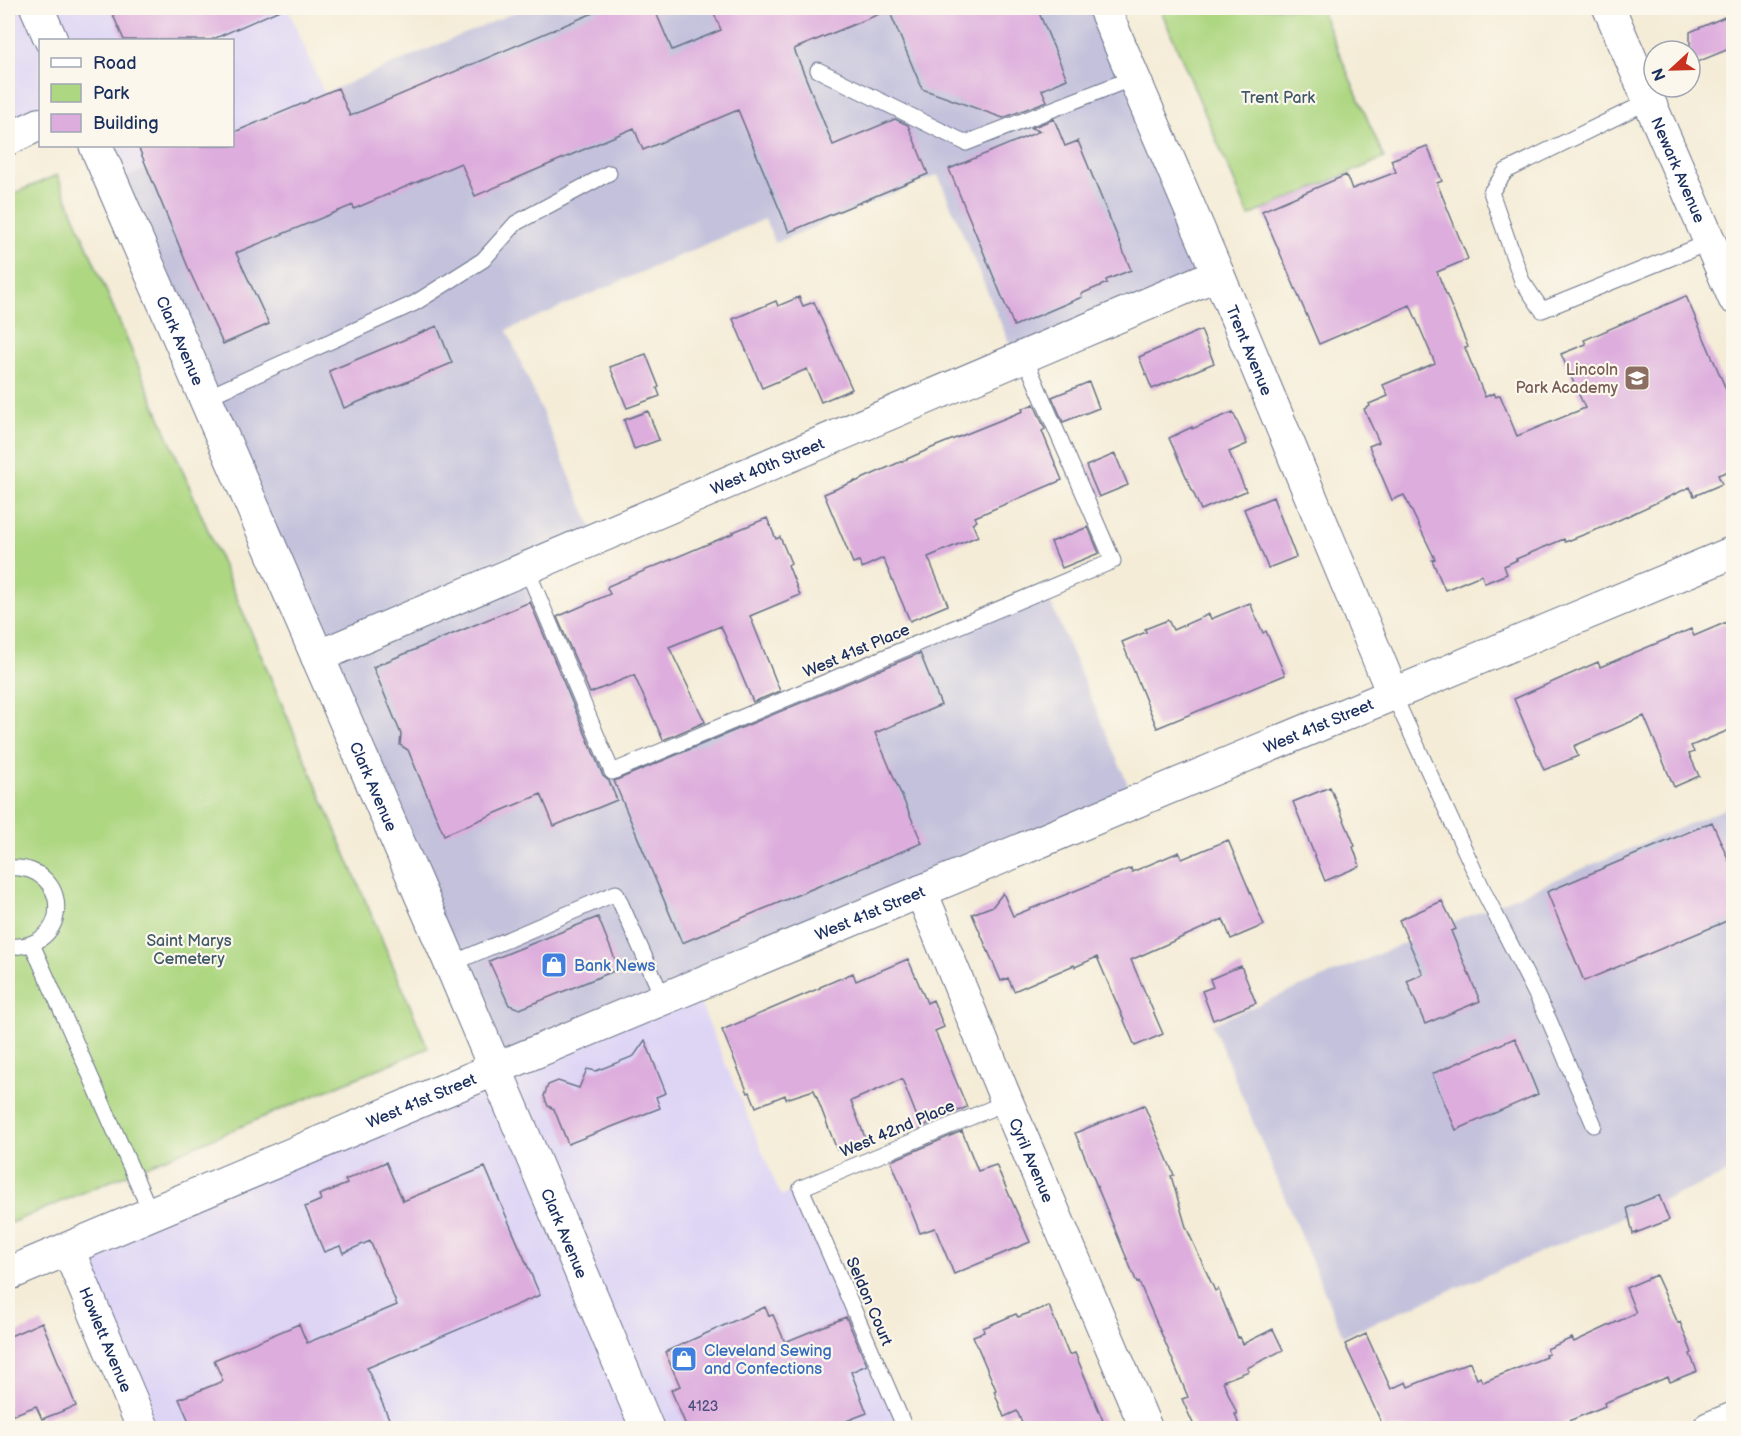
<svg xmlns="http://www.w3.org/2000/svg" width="1741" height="1436" viewBox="0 0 1741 1436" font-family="'Balsamiq Sans',sans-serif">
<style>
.built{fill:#ded5f5}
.industrial{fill:#c3c1db}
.green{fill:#aed782;stroke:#648370;stroke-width:1.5}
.building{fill:#ddaddd}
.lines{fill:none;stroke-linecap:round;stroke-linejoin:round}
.service-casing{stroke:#677188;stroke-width:17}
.minor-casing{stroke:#677188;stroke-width:34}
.tertiary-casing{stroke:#677188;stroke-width:35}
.service{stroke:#fff;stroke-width:15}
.minor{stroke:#fff;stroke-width:32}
.tertiary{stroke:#fff;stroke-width:33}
.labels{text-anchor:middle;stroke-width:4.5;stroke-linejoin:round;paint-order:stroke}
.number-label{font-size:14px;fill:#4c4e7e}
.park-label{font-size:16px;fill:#405967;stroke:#fbf7ec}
.street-label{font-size:16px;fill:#1b2f5e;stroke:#fbf7ec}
.education-label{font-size:16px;fill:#785e54;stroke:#fbf7ec;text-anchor:end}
.shop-label{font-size:16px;fill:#366cbe;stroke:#fbf7ec;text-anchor:start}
</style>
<rect width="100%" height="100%" fill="#fbf7ec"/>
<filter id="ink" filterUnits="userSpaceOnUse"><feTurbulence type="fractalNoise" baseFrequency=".0167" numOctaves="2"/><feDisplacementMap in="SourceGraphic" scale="12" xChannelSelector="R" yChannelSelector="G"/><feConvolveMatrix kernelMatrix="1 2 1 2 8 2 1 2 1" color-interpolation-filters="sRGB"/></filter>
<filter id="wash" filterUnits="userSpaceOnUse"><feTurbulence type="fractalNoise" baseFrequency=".008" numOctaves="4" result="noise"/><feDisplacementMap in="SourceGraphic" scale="24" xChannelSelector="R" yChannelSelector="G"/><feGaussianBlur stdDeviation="1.35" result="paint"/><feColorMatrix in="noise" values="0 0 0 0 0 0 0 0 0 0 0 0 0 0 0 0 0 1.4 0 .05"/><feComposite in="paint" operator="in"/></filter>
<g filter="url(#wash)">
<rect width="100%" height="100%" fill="#f4ecd7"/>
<path class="built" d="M8,8H288L324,93L233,132L232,40H40V124L8,139Z
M96,146H201L113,183Z
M693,986L781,1196L801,1188L905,1428H143L68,1249Z"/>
<path class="industrial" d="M525,8H1104L1218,274L1016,359L938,175L775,243L765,219L507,330L596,537L527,566L612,772L1045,590L1135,801L495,1069L113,183L201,146H232L233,132Z
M1729,807L1733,818V1171L1343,1336L1212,1024Z"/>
<path class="green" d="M1160,8H1320L1384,158L1249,216Z
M57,175L428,1048L8,1224V196Z"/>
<g id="blocks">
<path class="building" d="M110,8H284L211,40H124Z
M605,8H654L672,50L721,30L712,8H1037L1067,79L1042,90L1047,101L1003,118L922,89L889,10L794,49L833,145L895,119L908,125L928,174L789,232L738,110L643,150L634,128L475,196L461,163L354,209L353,205L236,253L269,324L223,344L190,272L138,146H232V133L309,101V100L338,88L350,116Z
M1734,13V47L1690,65V32Z
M1054,119L1065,146L1078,141L1131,270L1106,280L1107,283L1081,294L1082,297L1014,326L949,169L1040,131L1031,128Z
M1427,146L1442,181L1437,183L1468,259L1437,272L1468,347L1465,348L1485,397L1494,393L1496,397L1500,395L1517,436L1585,408L1561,354L1586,344L1584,340L1686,296L1734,408V469L1718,475L1722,484L1694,496L1690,487L1606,526L1565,542L1564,539L1516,559L1517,560L1504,566L1507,574L1485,583L1481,575L1445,590L1432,560L1435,559L1404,495L1392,500L1369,446L1379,442L1364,409L1370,406L1369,404L1388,396L1383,385L1435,363L1410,305L1319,344L1262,211L1346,175L1352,189L1396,172L1391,160Z
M799,297L803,306L814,302L852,389L821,402L807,369L762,388L733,319L776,301L778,306Z
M437,326L452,363L344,408L329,371Z
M1201,330L1214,363L1152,389L1139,357Z
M646,354L659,387L657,388L660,396L627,408L610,367Z
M1089,382L1099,408L1063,422L1052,397Z
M1034,404L1045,429L1042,431L1062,480L975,517L977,521L972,523L978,536L928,557L948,605L910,621L883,558L862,568L859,561L853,563L824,494L855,481V482L934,447L1023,411L1022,409Z
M648,411L659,440L634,449L624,420Z
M1233,412L1247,444L1229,452L1246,491L1201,510L1169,438L1192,427V429Z
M1115,454L1128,485L1099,497L1086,466Z
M1273,497L1296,557L1268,568L1244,509Z
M767,518L776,539L780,537L791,563L788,565L800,595L750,616L780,691L753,702L721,626L669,647L705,722L663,740L634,675L590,693L557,617L610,594L607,588L608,586L734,533L733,532Z
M1088,527L1099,553L1062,568L1051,542Z
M530,602L603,776L609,781L617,800L554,826L541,794L444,835L408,750L400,745L401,734L373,667Z
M1250,603L1263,633L1266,631L1285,675L1157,728L1122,642L1146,632L1145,629L1168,620L1173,630L1209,614L1211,619Z
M1734,619V728L1691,746L1694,752L1689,754L1699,776L1674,787L1644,716L1574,746L1578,756L1544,770L1514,699L1598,662L1600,667L1691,629L1694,636Z
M920,653L941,705L875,733L922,843L682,943L614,781Z
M1330,787L1355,846L1353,847L1360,866L1325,881L1293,802Z
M1712,822L1734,872V918L1584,981L1547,892Z
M1228,840L1264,925L1231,939L1223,919L1131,960L1163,1034L1135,1046L1097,957L1075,967L1074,965L1014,991L1008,978L1001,981L972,914L993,906L1003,893L1013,916L1131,868L1132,872L1179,852L1182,859Z
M1442,901L1456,929L1451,931L1480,1001L1425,1024L1407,981L1423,974L1399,920Z
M598,917L619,969L520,1009L509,1005L489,961Z
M908,959L927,1003L933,1000L944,1027L935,1031L967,1107L921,1127L902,1079L851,1101L866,1140L837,1150L814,1090L786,1099L785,1095L756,1107L750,1092L748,1093L722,1030L820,988V987L853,973L856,981Z
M1241,966L1256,1003L1213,1020L1202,991L1213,987L1210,979Z
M1515,1038L1538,1094L1456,1130L1432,1074Z
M645,1040L666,1093L656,1097L660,1108L568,1144L554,1109L548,1106L544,1096L548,1085L558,1081L579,1088L587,1069L596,1071L634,1056Z
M1144,1105L1174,1175L1171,1176L1186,1227L1215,1291L1218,1289L1238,1338L1240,1337L1243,1344L1273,1329L1283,1350L1247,1368L1249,1371L1223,1381L1237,1414H1235L1240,1428H1195L1182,1399L1188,1397L1168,1349L1139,1282L1137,1283L1075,1133Z
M962,1131L978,1171L996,1165L1030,1242L954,1274L935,1228L920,1233L891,1161Z
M386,1162L403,1201L485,1167L540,1295L367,1368L390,1421L372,1428H192L179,1399L223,1381L214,1360L299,1324L307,1343L397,1305L370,1241L343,1253L340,1246L324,1252L305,1207L321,1200L319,1195L347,1184L345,1180Z
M1659,1195L1669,1220L1633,1234L1627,1208Z
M1656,1275L1678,1323L1680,1322L1692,1353L1690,1354L1697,1371L1670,1382L1668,1377L1604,1403L1605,1406L1552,1428H1384L1345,1344L1366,1334L1391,1389L1406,1382L1408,1387L1470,1362L1477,1379L1480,1377L1483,1382L1546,1357L1545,1355L1549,1354L1547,1349L1572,1338L1574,1342L1636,1313L1626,1288Z
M1049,1306L1069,1355L1075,1353L1106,1428H1024L1017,1411L1004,1417L994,1391L996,1390L973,1336L984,1332L983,1328L1016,1314L1018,1317Z
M765,1307L769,1316L773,1315L785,1342L846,1317L867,1365L851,1372L867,1413L828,1428H687L671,1390L680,1386L665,1352Z
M42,1322L76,1406L42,1419L36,1406L8,1417V1337Z"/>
</g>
</g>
<g filter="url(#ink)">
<use href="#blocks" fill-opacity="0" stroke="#677188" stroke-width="1.5"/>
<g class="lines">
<g class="service-casing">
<path id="service" d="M818,70L966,143L1133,78
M1649,101L1506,171L1491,192L1522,281L1542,310L1710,242
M205,398L415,303L483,260L516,223L609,173
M526,567L612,772L1113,561L1024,356
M1393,694L1485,894L1549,1020L1594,1125
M8,868C73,863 73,952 8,946
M32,944L151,1213
M451,964L616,893L663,998
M905,1428L801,1188L1007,1102"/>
</g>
<g class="minor-casing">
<g id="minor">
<path id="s1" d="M1104,8L1218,274L1393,694"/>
<path id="s2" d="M1609,8L1734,298"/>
<path d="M8,139L40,124"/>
<path id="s3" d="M317,657L1218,274"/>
<path id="s4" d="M921,891L1007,1102L1146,1428"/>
<path id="s5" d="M495,1069L1734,552"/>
<path id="s6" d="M68,1249L143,1428"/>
<path d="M1709,1428L1734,1418"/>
</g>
</g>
<g class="tertiary-casing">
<g id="tertiary">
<path d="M37,8L51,40"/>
<path id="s7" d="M96,146L451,964L647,1428"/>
<path id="s8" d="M8,1274L495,1069"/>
</g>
</g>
<use href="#service" class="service"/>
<use href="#minor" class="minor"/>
<use href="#tertiary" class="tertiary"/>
</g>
</g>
<defs>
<g id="school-square" transform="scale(1.35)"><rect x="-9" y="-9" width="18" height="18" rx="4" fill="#8d6e63" stroke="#fbf7ec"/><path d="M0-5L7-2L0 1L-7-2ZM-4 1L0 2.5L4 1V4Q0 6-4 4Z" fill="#fff"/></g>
<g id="shop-square" transform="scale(1.35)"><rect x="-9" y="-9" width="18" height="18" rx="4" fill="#3f7fe0" stroke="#fbf7ec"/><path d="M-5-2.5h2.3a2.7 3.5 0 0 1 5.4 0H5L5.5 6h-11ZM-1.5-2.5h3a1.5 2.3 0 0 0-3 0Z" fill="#fff"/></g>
</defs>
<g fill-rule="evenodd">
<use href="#school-square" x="1637" y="378"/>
<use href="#shop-square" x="554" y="965"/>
<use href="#shop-square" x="684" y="1359"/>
</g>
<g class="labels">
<g class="number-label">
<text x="703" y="1411">4123</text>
</g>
<g class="park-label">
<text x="1278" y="103">Trent Park</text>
<text x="189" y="946">Saint Marys<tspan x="189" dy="18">Cemetery</tspan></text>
</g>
<g class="street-label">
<text dy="6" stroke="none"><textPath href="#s2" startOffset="176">Newark Avenue</textPath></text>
<text dy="6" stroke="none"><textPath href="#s7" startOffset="212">Clark Avenue</textPath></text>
<text dy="6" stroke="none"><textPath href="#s1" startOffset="372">Trent Avenue</textPath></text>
<text dy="6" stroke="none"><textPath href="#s3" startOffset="489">West 40th Street</textPath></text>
<text transform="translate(856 650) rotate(-23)" y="6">West 41st Place</text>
<text dy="6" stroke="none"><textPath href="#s5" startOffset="892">West 41st Street</textPath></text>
<text dy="6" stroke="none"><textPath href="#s7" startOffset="698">Clark Avenue</textPath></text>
<text dy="6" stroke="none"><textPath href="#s5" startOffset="406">West 41st Street</textPath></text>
<text dy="6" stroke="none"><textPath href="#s8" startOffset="448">West 41st Street</textPath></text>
<text transform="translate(897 1128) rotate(-23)" y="6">West 42nd Place</text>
<text dy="6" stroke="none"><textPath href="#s4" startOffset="291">Cyril Avenue</textPath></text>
<text dy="6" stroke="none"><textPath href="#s7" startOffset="1184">Clark Avenue</textPath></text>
<text transform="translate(870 1301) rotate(67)" y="6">Seldon Court</text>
<text dy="6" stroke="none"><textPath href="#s6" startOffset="98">Howlett Avenue</textPath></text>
</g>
<g class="education-label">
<text x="1618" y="375">Lincoln<tspan x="1618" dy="18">Park Academy</tspan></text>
</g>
<g class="shop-label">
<text x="574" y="971">Bank News</text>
<text x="704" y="1356">Cleveland Sewing<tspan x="704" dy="18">and Confections</tspan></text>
</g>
</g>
<rect width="1741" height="1436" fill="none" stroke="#fbf7ec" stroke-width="30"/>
<rect x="39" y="39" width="195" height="108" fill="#fbf7ec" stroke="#a1a7b3" stroke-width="1.5"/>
<rect x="51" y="58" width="30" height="9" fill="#ffffff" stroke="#a1a7b3" stroke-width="1.5"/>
<text x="93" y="69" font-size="18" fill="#1b2f5e">Road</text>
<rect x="51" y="84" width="30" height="18" fill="#aed782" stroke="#a1a7b3" stroke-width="1.5"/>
<text x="93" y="99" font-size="18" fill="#1b2f5e">Park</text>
<rect x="51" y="114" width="30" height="18" fill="#ddaddd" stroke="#a1a7b3" stroke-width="1.5"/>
<text x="93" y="129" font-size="18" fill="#1b2f5e">Building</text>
<g transform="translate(1672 69) rotate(248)"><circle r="28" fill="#fbf7ec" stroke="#a1a7b3" stroke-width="1.5"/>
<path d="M0-4.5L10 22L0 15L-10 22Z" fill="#c8321e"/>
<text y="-9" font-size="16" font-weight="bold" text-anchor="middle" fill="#1b2f5e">N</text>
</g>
</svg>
